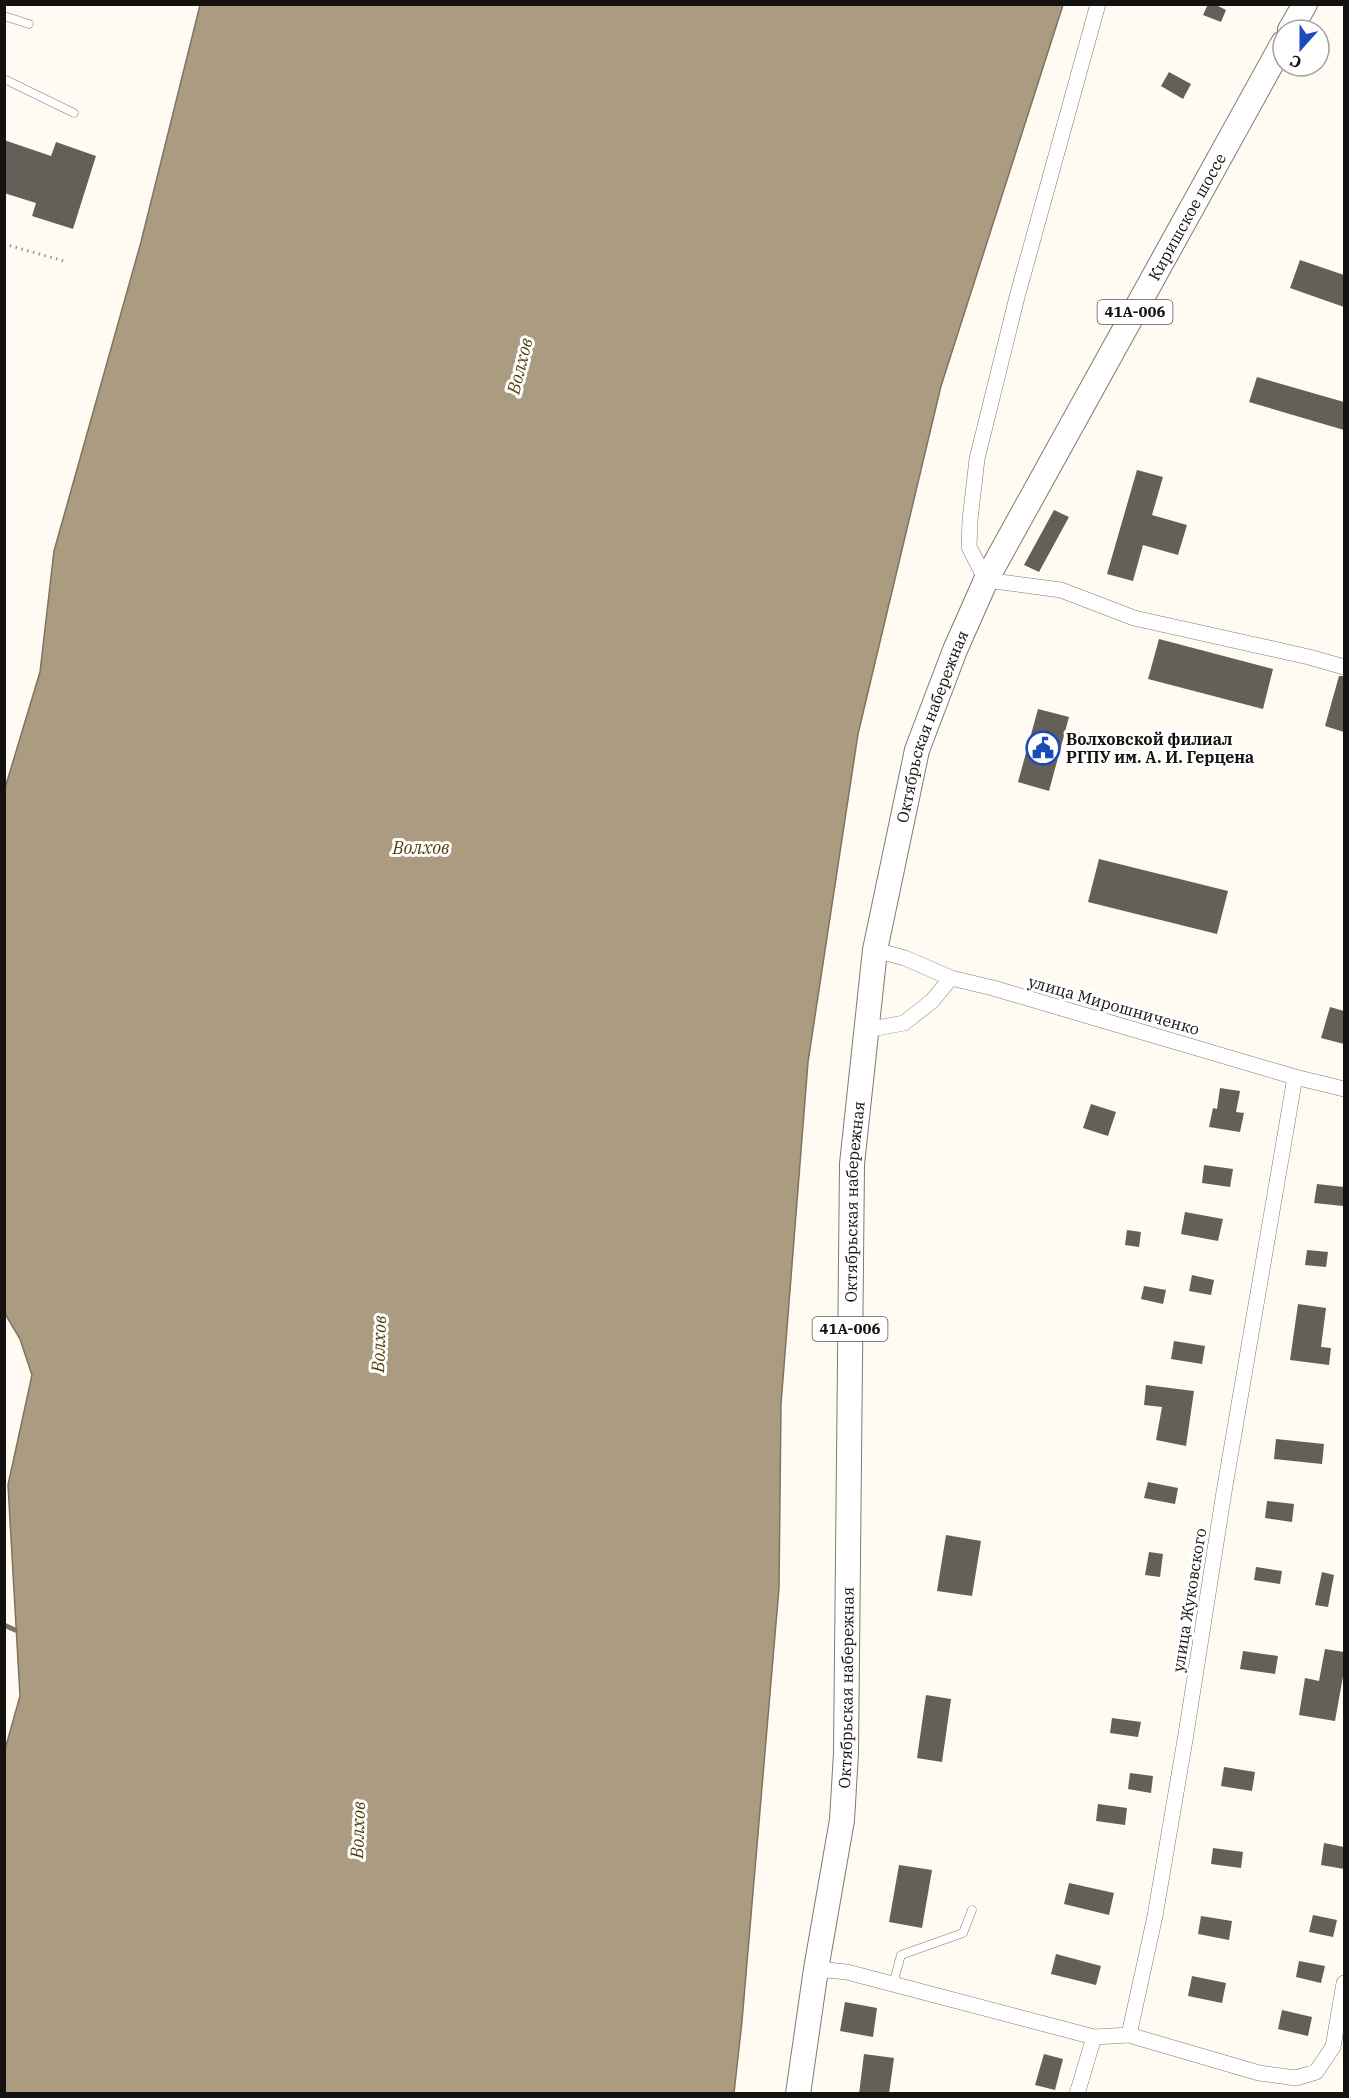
<svg xmlns="http://www.w3.org/2000/svg" width="1349" height="2098" viewBox="0 0 1349 2098" font-family="'IBM Plex Serif',serif">
<style>
.water{fill:#ab9c81;stroke:#7e735f;stroke-width:1.5}
.lines{fill:none;stroke-linecap:round;stroke-linejoin:round}
.stream{stroke:#7e735f;stroke-width:5}
.building{fill:#656057}
.service-casing{stroke:#7f7a71;stroke-width:9}
.minor-casing{stroke:#7f7a71;stroke-width:16}
.primary-casing{stroke:#7f7a71;stroke-width:26}
.path{stroke:#9a9690;stroke-width:3;stroke-dasharray:1.5 4.5;stroke-linecap:butt}
.service{stroke:#fff;stroke-width:8}
.minor{stroke:#fff;stroke-width:15}
.primary{stroke:#fff;stroke-width:24}
.labels{text-anchor:middle;stroke-width:6;stroke-linejoin:round;paint-order:stroke}
.shield{fill:#fff;stroke:#5a5957;stroke-width:1.5}
.shield-label{font-size:15px;font-weight:bold;fill:#14120f}
.street-label{font-size:16px;fill:#14120f;stroke:#fff}
.poi-label{font-size:16px;font-weight:bold;fill:#14120f;stroke:#fff;text-anchor:start}
.water-label{font-size:18px;font-style:italic;fill:#543e0a;stroke:#fff}
</style>
<rect width="100%" height="100%" fill="#fffaf2"/>
<path class="water" d="M200,5H1063L941,386L858,734L808,1062L781,1404L779,1588L742,2021L734,2093H5L4,1753L20,1696L8,1485L32,1375L20,1339L4,1312L5,788L40,672L54,551L141,242Z"/>
<g class="lines">
<path class="stream" d="M4,1625L15,1630"/>
</g>
<path class="building" d="M1208,4H1214L1226,10L1221,22L1203,15Z
M1169,72L1191,84L1183,99L1161,86Z
M4,140L51,156L56,142L96,156L73,229L32,216L36,203L4,193Z
M1300,260L1344,275V307L1290,288Z
M1257,377L1344,402V430L1249,402Z
M1137,470L1163,477L1152,515L1187,525L1178,555L1143,545L1133,581L1107,574Z
M1054,510L1069,517L1039,572L1024,565Z
M1159,639L1273,669L1263,709L1148,679Z
M1339,676H1344V732L1325,726Z
M1038,709L1069,717L1049,791L1018,782Z
M1099,859L1228,891L1217,934L1088,902Z
M1330,1007L1344,1011V1044L1321,1038Z
M1220,1088L1240,1091L1236,1112L1244,1113L1240,1132L1209,1127L1213,1108L1217,1109Z
M1091,1104L1116,1112L1108,1136L1083,1128Z
M1204,1165L1233,1169L1230,1187L1202,1183Z
M1317,1184L1344,1187L1343,1206L1314,1203Z
M1185,1212L1223,1219L1218,1241L1181,1234Z
M1127,1230L1141,1232L1139,1247L1125,1245Z
M1307,1250L1328,1252L1326,1267L1305,1265Z
M1192,1275L1214,1280L1211,1295L1189,1291Z
M1144,1286L1166,1290L1163,1304L1141,1299Z
M1298,1304L1326,1308L1321,1347L1331,1348L1329,1365L1290,1360Z
M1174,1341L1205,1346L1202,1364L1171,1359Z
M1146,1385L1194,1391L1186,1446L1156,1440L1162,1407L1144,1405Z
M1276,1439L1324,1444L1322,1464L1274,1459Z
M1148,1482L1178,1488L1175,1504L1144,1498Z
M1267,1501L1294,1504L1292,1522L1265,1518Z
M946,1535L981,1541L972,1596L937,1591Z
M1149,1552L1163,1554L1160,1577L1145,1575Z
M1256,1567L1282,1571L1280,1584L1254,1580Z
M1322,1572L1334,1575L1328,1607L1315,1605Z
M1325,1649L1344,1652V1671L1335,1721L1299,1715L1305,1678L1319,1681Z
M1243,1651L1278,1656L1275,1674L1240,1669Z
M926,1695L951,1699L942,1762L917,1758Z
M1112,1718L1141,1722L1138,1737L1110,1733Z
M1224,1767L1255,1772L1252,1791L1221,1786Z
M1130,1773L1153,1776L1151,1793L1128,1789Z
M1098,1804L1127,1808L1125,1825L1096,1821Z
M1324,1843L1344,1847V1869L1321,1865Z
M1213,1848L1243,1852L1241,1868L1211,1864Z
M899,1865L932,1870L922,1928L889,1922Z
M1069,1883L1114,1893L1109,1915L1064,1904Z
M1313,1915L1337,1920L1333,1937L1309,1932Z
M1201,1916L1232,1921L1229,1940L1198,1934Z
M1056,1954L1101,1966L1096,1985L1051,1974Z
M1299,1961L1325,1966L1321,1983L1296,1977Z
M1192,1976L1226,1983L1222,2003L1188,1996Z
M845,2002L877,2008L873,2037L840,2031Z
M1282,2010L1312,2017L1308,2036L1278,2029Z
M864,2054L894,2058L889,2094H859Z
M1044,2054L1063,2059L1055,2090L1035,2085Z"/>
<g class="lines">
<g class="service-casing">
<path id="service" d="M4,16L29,24
M4,79L74,113
M893,1984L901,1955L963,1933L972,1910"/>
</g>
<g class="minor-casing">
<path id="minor" d="M1098,4L1017,297L977,459L970,520L969,547L986,580L1061,590L1134,618L1309,657L1344,667
M875,950L905,958L951,978L993,988L1295,1077L1344,1089
M866,1030L904,1023L932,1001L951,978
M816,1969L847,1972L1094,2037
M1129,2035L1259,2073L1296,2078L1316,2072L1333,2047L1344,1983
M1077,2094L1094,2037L1129,2035L1155,1916L1186,1734L1224,1492L1295,1077"/>
</g>
<g class="primary-casing">
<g id="primary">
<path d="M1290,30L1305,4"/>
<path id="s1" d="M798,2094L816,1969L842,1820L846,1753L852,1164L875,950L917,750L955,650L986,580L1283,43"/>
</g>
</g>
<path class="path" d="M4,244L64,261"/>
<use href="#service" class="service"/>
<use href="#minor" class="minor"/>
<use href="#primary" class="primary"/>
</g>
<defs>
<g id="civic-ring" transform="scale(1.725)"><circle r="9.5" fill="#fff" stroke="#1b4bb8" stroke-width="1.5"/><path d="M-.6-6.5H3V-4.5H.6V-3L4-1V1h2V6H-6V1h2V-1L-.6-3ZM-1.2 2.5V6h2.4V2.5Z" fill="#1b4bb8"/></g>
</defs>
<g fill-rule="evenodd">
<use href="#civic-ring" x="1043" y="748"/>
</g>
<g class="labels">
<g class="shield">
<rect x="1097.5" y="300" width="75" height="24" rx="4.5"/>
<rect x="812.5" y="1317" width="75" height="24" rx="4.5"/>
</g>
<g class="shield-label">
<text x="1135" y="317">41А-006</text>
<text x="850" y="1334">41А-006</text>
</g>
<g class="street-label">
<text dy="6" stroke="none"><textPath href="#s1" startOffset="1952">Киришское шоссе</textPath></text>
<text dy="6" stroke="none"><textPath href="#s1" startOffset="1380">Октябрьская набережная</textPath></text>
<text transform="translate(1114 1005) rotate(16)" y="6">улица Мирошниченко</text>
<text dy="6" stroke="none"><textPath href="#s1" startOffset="896">Октябрьская набережная</textPath></text>
<text transform="translate(1189 1600) rotate(-81)" y="6">улица Жуковского</text>
<text dy="6" stroke="none"><textPath href="#s1" startOffset="410">Октябрьская набережная</textPath></text>
</g>
<g class="poi-label">
<text x="1066" y="745">Волховской филиал<tspan x="1066" dy="18">РГПУ им. А. И. Герцена</tspan></text>
</g>
<g class="water-label">
<text transform="translate(520 366) rotate(-76)" y="6">Волхов</text>
<text x="421" y="854">Волхов</text>
<text transform="translate(379 1344) rotate(-88)" y="6">Волхов</text>
<text transform="translate(358 1830) rotate(-88)" y="6">Волхов</text>
</g>
</g>
<rect width="1349" height="2098" fill="none" stroke="#14120f" stroke-width="12"/>
<g transform="translate(1301 48) rotate(201)"><circle r="28" fill="#ffffff" stroke="#a1a09f" stroke-width="1.5"/>
<path d="M0-4.5L10 22L0 15L-10 22Z" fill="#1b4bb8"/>
<text y="-9" font-size="16" font-weight="bold" text-anchor="middle" fill="#14120f">С</text>
</g>
</svg>
